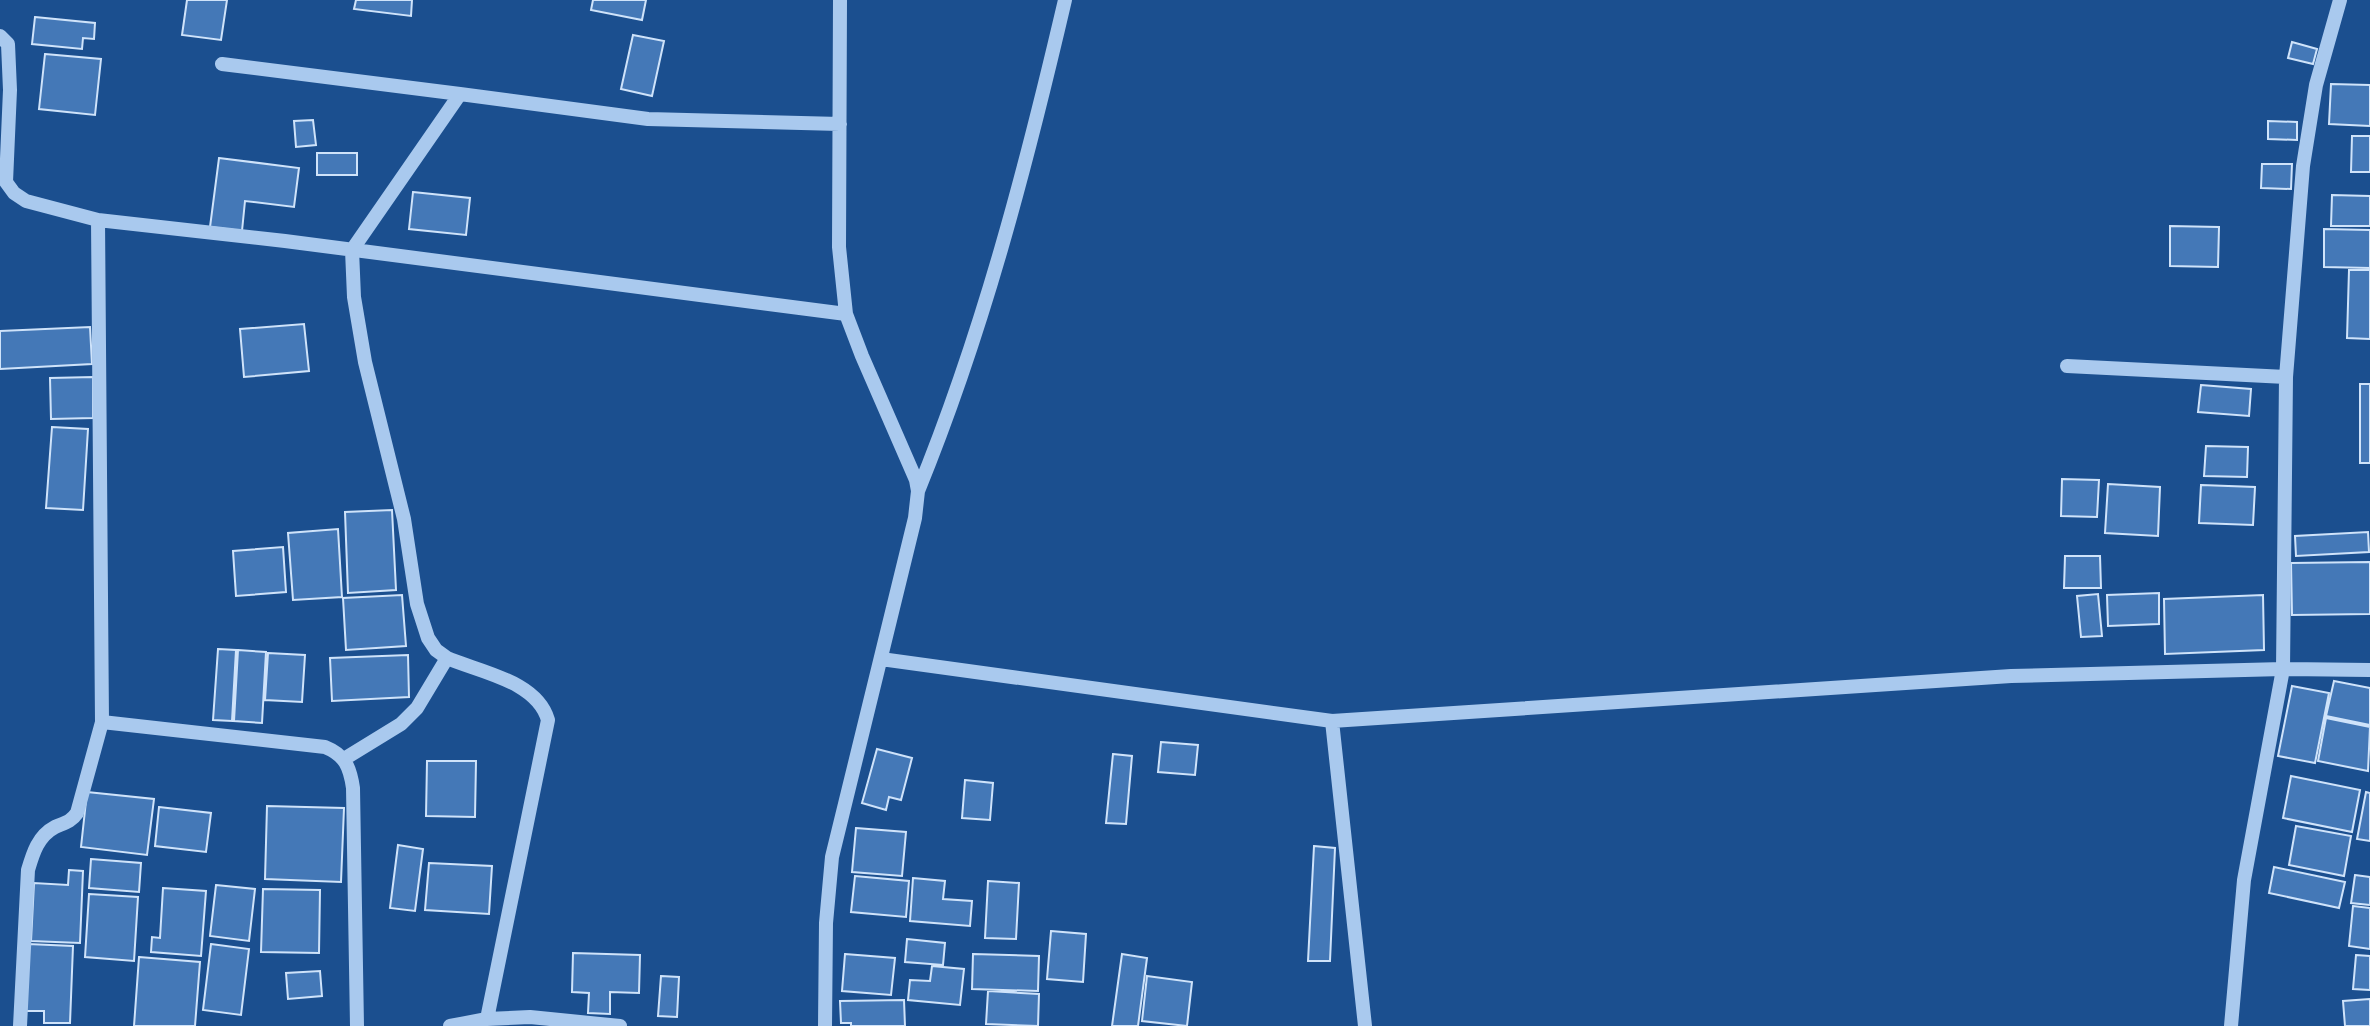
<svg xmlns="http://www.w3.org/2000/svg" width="2370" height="1026" viewBox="0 0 2370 1026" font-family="'Nunito Sans',sans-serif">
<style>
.building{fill:#4478b7;stroke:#cfe3fa;stroke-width:2}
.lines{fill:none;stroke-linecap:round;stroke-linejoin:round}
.minor{stroke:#a9c9ee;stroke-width:14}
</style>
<rect width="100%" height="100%" fill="#1b4f8f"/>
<path class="building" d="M187,0H227L221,40L182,35Z
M356,0H412L411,16L354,9Z
M593,0H646L642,20L591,10Z
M35,17L95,23L94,39L83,38L82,49L32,44Z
M633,35L664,41L652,96L621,89Z
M2292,42L2317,49L2313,64L2288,58Z
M45,54L101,59L95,115L39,109Z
M2331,84L2370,85V126L2329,124Z
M313,120L316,145L296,147L294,121Z
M2268,121L2297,122V140L2268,139Z
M2352,136H2370V172H2351Z
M317,153H357V175H317Z
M219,158L299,168L294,207L245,201L242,231L210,227Z
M2262,164H2292L2291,189L2261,188Z
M413,192L470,198L466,235L409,229Z
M2332,195L2370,196V226H2331Z
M2170,226L2219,227L2218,267L2170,266Z
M2324,229L2370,230V268L2324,267Z
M2349,270H2370V339L2347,338Z
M304,324L309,371L244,377L240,329Z
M90,327L92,364L0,369V331Z
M93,377V418L51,419L50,378Z
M2360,384H2370V463H2360Z
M2201,385L2251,389L2249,416L2198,412Z
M52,427L88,429L83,510L46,508Z
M2206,446L2248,447L2247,477L2204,476Z
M2062,479L2099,480L2097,517L2061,516Z
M2108,484L2160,487L2158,536L2105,533Z
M2201,485L2255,487L2253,525L2199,523Z
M392,510L396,590L348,593L345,512Z
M338,529L342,597L293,600L288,533Z
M2368,532L2369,552L2296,556L2295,536Z
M283,547L286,592L236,596L233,551Z
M2065,556H2100L2101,588H2064Z
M2370,562V614L2292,615L2291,563Z
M2159,593V624L2108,626L2107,595Z
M2098,594L2102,636L2081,637L2077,596Z
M402,595L406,646L346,650L343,598Z
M2263,595L2264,650L2165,654L2164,599Z
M218,649L236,650L232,721L213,720Z
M238,650L266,652L262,723L234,721Z
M268,653L305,655L302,702L265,700Z
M408,655L409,697L332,701L330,658Z
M2334,681L2370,688V725L2326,716Z
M2292,686L2329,693L2315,763L2278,756Z
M2326,718L2370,727L2368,771L2318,761Z
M1161,742L1198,745L1195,775L1158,772Z
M877,749L912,758L901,800L889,797L886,810L862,803Z
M1113,754L1132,756L1126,824L1106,823Z
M427,761H476L475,817L426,816Z
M2291,776L2360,790L2352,832L2283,818Z
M965,780L993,783L990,820L962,818Z
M87,792L154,799L147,855L81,847Z
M2366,792L2370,793V841L2357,839Z
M267,806L344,808L341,882L265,879Z
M159,807L211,813L206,852L155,846Z
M2296,826L2351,836L2344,876L2289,865Z
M856,828L906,832L902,876L852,872Z
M398,845L423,849L415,911L390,908Z
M1314,846L1335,848L1330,961H1308Z
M91,859L141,863L139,892L89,888Z
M429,863L492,866L489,914L425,910Z
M2274,867L2345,882L2339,908L2269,893Z
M69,870L83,871L80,943L31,941L34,883L68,885Z
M2355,875L2370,877V905L2351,903Z
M855,876L909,881L906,917L851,912Z
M913,878L945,881L943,899L972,901L970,926L910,921Z
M988,881L1019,883L1016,939L985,938Z
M216,885L255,889L249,941L210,936Z
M163,888L206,891L201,956L151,952L152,937L160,938Z
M263,889L320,890L319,953L261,952Z
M89,894L138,897L134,961L85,957Z
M2353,906L2370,908V949L2349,946Z
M1051,931L1086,934L1083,982L1047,979Z
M907,939L945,943L943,965L905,962Z
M28,944L73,946L70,1023H44V1011H26Z
M211,944L249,949L241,1015L203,1010Z
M573,953L640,955L639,993L610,992V1014L588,1013L589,993L572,992Z
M845,954L895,958L891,995L842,991Z
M973,954L1039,956L1038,991L972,989Z
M1122,954L1147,958L1138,1026H1112Z
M2356,955L2370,956V990L2353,989Z
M139,957L200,962L195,1026H134Z
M932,966L964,969L960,1005L908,1000L910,980L930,981Z
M320,971L322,996L288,999L286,973Z
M661,976L679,977L677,1017L658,1016Z
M1147,976L1192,982L1187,1026L1142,1021Z
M988,991L1039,994L1038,1026L986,1024Z
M2370,999V1026H2345L2343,1001Z
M904,1000L905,1026H851V1023H841L840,1001Z"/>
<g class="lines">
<path class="minor" d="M0,36L8,44L10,90L6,182L14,193L26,201L98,220L285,241L846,314
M222,64L460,94
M98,220L102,722L325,747C345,755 350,767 353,788L357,1026
M2067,366L2286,377
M918,491C983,332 1026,167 1065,0
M881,659L1332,721L2011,676L2283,669L2370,670
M1332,721L1365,1026
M344,759L401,724L417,708L447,658
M487,1019L548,720C537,681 480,672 447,658L436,650L428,638L417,604L404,519L365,362L354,297L352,250L460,94L648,119L840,124
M20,1026L28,870C33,853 38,836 55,827C64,823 71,822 77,813L102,722
M450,1026L487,1019L530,1017L620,1026
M825,1026L826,923L832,857L915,518L918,491L916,480L862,356L846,314L839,247L840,0
M2231,1026L2244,880L2283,669L2286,377L2303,166L2316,85L2340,0"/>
</g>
</svg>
